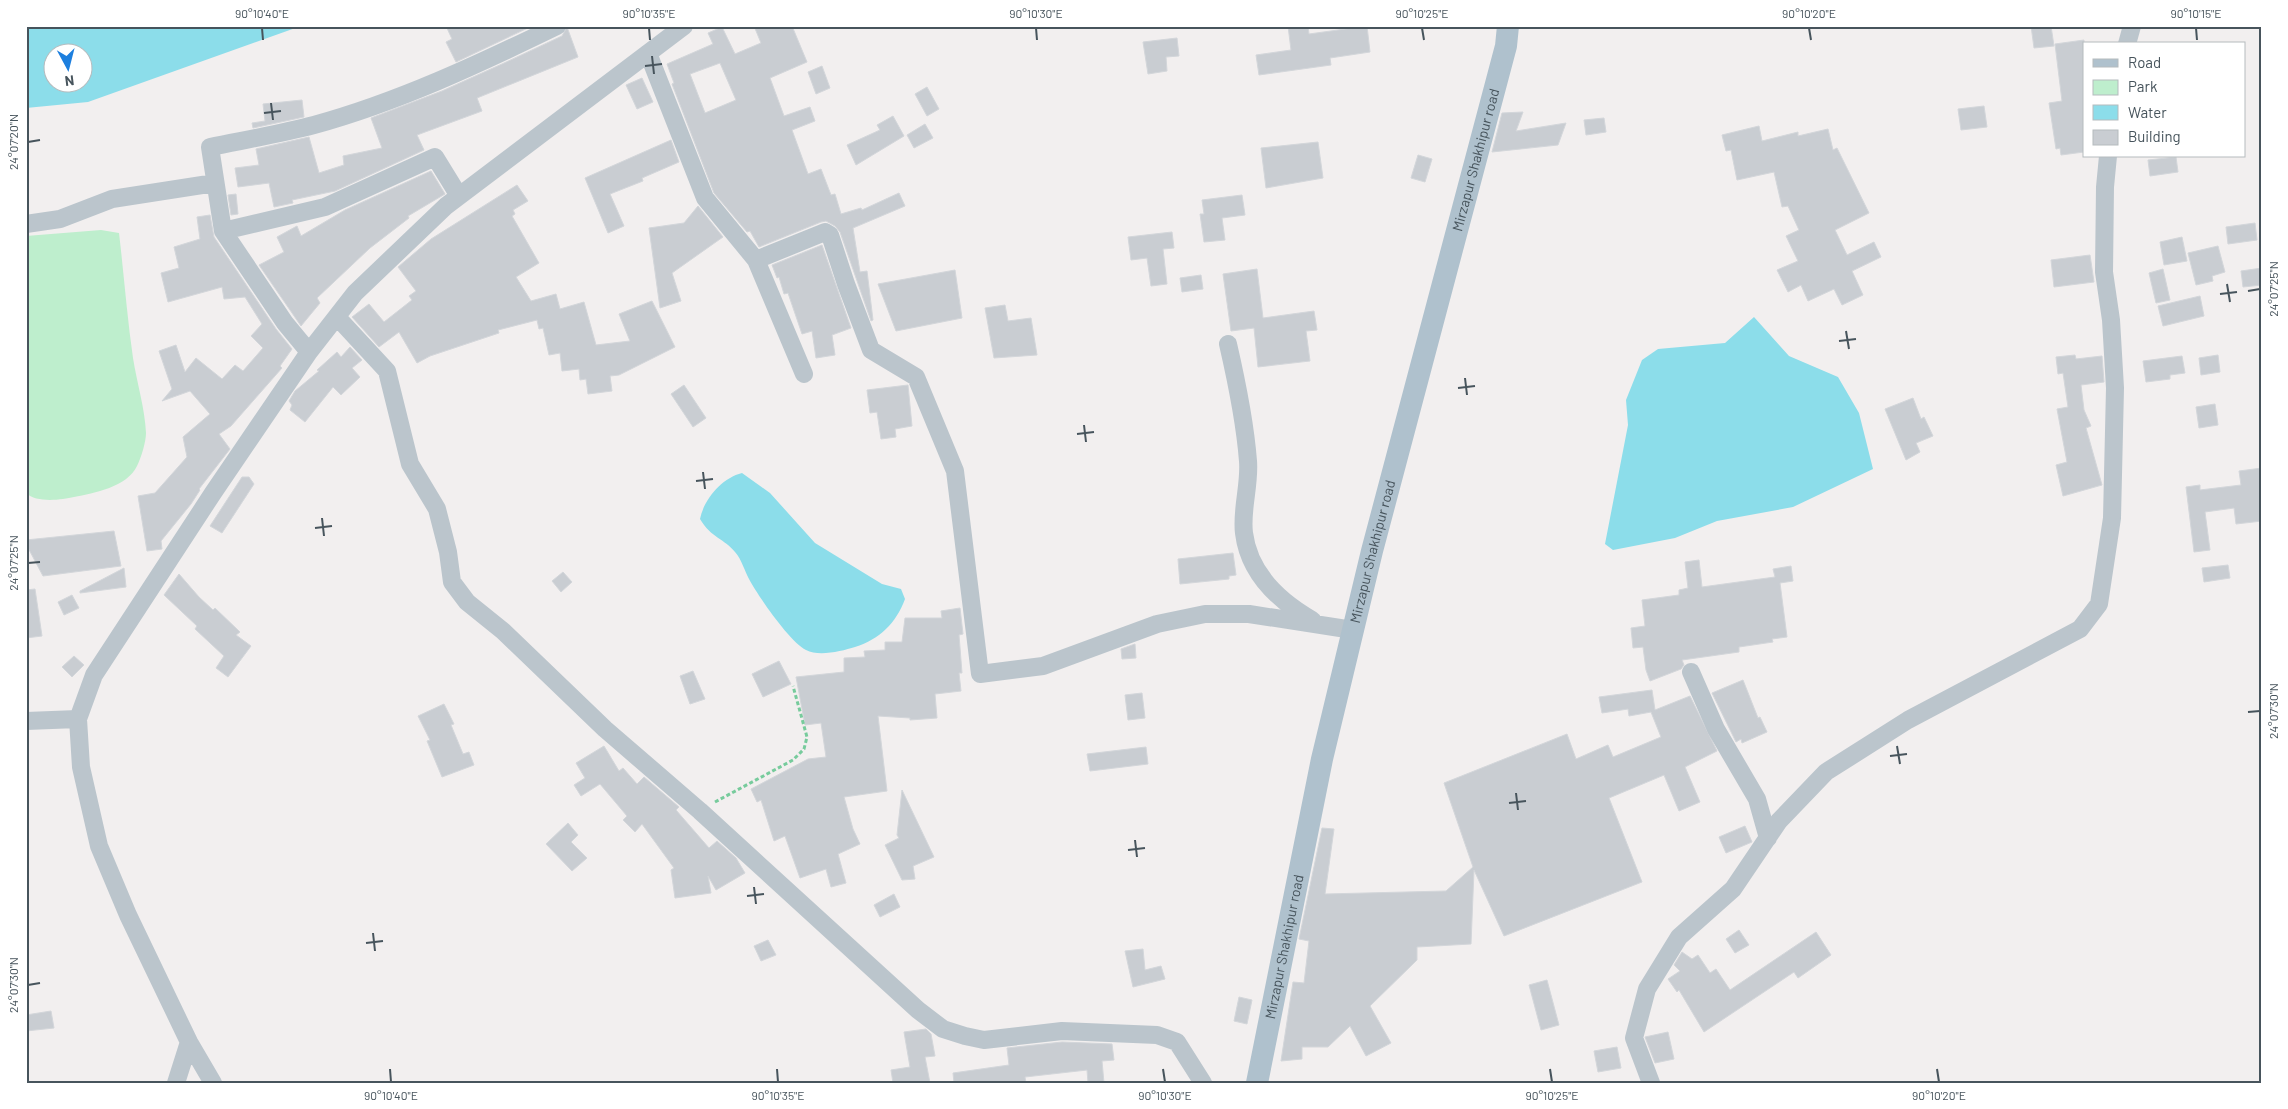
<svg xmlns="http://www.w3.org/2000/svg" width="2288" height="1109" viewBox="0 0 2288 1109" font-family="Barlow,sans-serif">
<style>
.green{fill:#beeecd}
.water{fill:#8cddea;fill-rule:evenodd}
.building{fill:#c9cdd2;stroke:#d3d6da;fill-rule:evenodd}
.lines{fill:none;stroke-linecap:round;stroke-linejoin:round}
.path{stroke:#77cb9c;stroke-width:3;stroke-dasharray:4 2.5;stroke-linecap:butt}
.minor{stroke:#bbc5cc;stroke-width:18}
.major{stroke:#afc1cd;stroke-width:22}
.ticks{fill:none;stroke:#47545c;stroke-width:2}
.labels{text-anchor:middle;stroke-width:4.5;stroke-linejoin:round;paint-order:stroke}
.street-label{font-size:14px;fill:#47545c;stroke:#fff}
.neatline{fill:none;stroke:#47545c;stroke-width:2}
.ticks-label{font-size:12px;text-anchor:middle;fill:#47545c}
</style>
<rect width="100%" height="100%" fill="#f2efef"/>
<path class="green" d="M101,230L119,233C124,275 127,317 133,358C137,383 145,409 146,433C146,442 141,458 137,466C127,487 94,493 74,497C61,500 36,503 26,493V236Z"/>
<path class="water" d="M26,26H301L88,102L26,108ZM52,52H82V82H52Z
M1754,317L1789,356L1838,377L1859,413L1873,469L1793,507L1717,521L1675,538L1613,550L1605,544L1628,425L1626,400L1642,360L1658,349L1725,343Z
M742,473L770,493L815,543L882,584L901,589L905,599C896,623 880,639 855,647C842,651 819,657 806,650C790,642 758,596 749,579C744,570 742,560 735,552C725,539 711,538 700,519C704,499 722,478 742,473Z"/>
<path class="building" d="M446,26H532L456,62L446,42L452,39Z
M754,26H792L807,62L770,78L784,116L810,107L815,121L792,130L808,174L821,169L831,195L835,194L841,214L861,208L862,210L899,193L905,206L853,228L860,272L867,271L873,320L871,321L840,232L835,226L826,221L821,222L759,247L750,231L747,232L714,193L672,84L674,83L667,64L713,44L708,33L722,27L735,54L761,43ZM720,63L736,100L705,113L690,74Z
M1288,26H1308L1309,34L1367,26L1370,52L1330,58L1331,65L1259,75L1256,55L1291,50Z
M2031,26H2051L2054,46L2034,48Z
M567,27L578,57L477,98L482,111L417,135L424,150L335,191L292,200L293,203L274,207L269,183L238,187L235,168L259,165L256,149L309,137L319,173L344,165L343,156L382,148L371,118L442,91L502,64L562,36Z
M1177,38L1179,56L1166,57L1167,71L1148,74L1143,42Z
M2084,40V152L2061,155L2060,148L2056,149L2049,103L2062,101L2055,44Z
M822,66L830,88L816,94L808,72Z
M642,78L653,102L637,109L626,85Z
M927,87L939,109L927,116L915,94Z
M302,100L304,117L253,128L252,123L265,121L263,104Z
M1984,106L1987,127L1961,130L1958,109Z
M1523,112L1516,131L1566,123L1558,145L1492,152L1502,113Z
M893,116L904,136L856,165L847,145L880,130L877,125Z
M1604,118L1606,132L1586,135L1584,120Z
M925,124L933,138L914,148L907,135Z
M1759,126L1762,141L1798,132V136L1828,129L1833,150L1837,148L1869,213L1835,230L1847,255L1874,242L1881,257L1852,271L1863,295L1842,305L1834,289L1808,301L1801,285L1788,292L1777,270L1798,261L1786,236L1799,230L1788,206L1782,207L1774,172L1737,180L1731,150L1726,151L1722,135Z
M671,140L679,162L642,178L643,181L610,194L624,226L608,233L585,178Z
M1318,142L1323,178L1266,188L1261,148Z
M1418,155L1432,159L1425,182L1411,178Z
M2176,157L2178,172L2150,176L2148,160Z
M431,171L445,194L408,216L409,218L370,248L317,298L320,303L301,326L259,265L284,252L277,237L297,226L301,236L345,210Z
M517,185L528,201L513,210L515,214L512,216L539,263L516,277L531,301L556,294L560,309L584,302L596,345L630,341L619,314L652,301L675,347L619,375L610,376L612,391L588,394L586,379L580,380L579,369L562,371L560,353L549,355L543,328L539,329L537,320L498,330L499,333L430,356L417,363L399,332L379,347L352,317L369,304L384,322L412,300L409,296L416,291L398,267L431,239Z
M236,194L238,214L231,215L228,195Z
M1242,195L1245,215L1222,218L1225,240L1204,242L1200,214H1204L1202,200Z
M698,206L723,237L672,273L681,301L660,308L649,228L684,223Z
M210,215L214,237L276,329L292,349L280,366L282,368L231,426L219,434L230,449L199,489L200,490L191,504L161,541L162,549L147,551L138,496L155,493L187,457L183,437L210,414L190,391L162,401L172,389L159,351L176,345L185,372L196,358L222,379L235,365L243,371L263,348L251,336L262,324L245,297L224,299L222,287L168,302L161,273L179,268L174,247L200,239L197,217Z
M2255,223L2257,240L2228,244L2226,227Z
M1172,232L1174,248L1163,249L1167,284L1151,286L1147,258L1131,260L1128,237Z
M2182,237L2187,261L2164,265L2160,242Z
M822,245L851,328L832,335L835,355L816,358L812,331L802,334L788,293L784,294L779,277L777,278L772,265Z
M2218,246L2225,272L2212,276L2213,281L2196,285L2188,253Z
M2090,255L2094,282L2054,287L2051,260Z
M2262,268V285L2243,287L2241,271Z
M1257,269L1263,318L1314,311L1317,330L1306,331L1310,361L1258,367L1254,328L1231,331L1223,274Z
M2163,269L2170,300L2156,303L2149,273Z
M955,270L962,318L896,331L878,284Z
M1201,275L1203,289L1182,292L1180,278Z
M2200,296L2204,316L2163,326L2158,306Z
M1005,305L1008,321L1031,318L1037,355L994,358L985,308Z
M350,347L362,360L352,368L360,377L341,395L333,387L305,422L290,410L292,405L289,401L295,391L319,371L317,370L337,352L341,357Z
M2075,355L2076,359L2102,356L2104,382L2081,385L2084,410L2091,426L2086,428L2102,485L2063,496L2056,465L2067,462L2057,409L2068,407L2063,373L2058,374L2056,357Z
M2218,355L2220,372L2201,375L2199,358Z
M2182,356L2185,373L2170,375V379L2146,382L2143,361Z
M684,385L706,418L693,427L671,394Z
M908,385L912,426L895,429L896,437L881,439L877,412L870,413L867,390Z
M1913,398L1921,419L1924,417L1933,436L1916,443L1920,452L1906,460L1885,409Z
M2215,404L2218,425L2199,428L2196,407Z
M2262,468V521L2236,524L2234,508L2205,512L2210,550L2194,552L2186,487L2200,485V490L2241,485L2239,471Z
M242,477H249L254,484L222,533L210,526Z
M114,531L121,566L43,576L26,544V540Z
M1233,553L1236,575L1229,576V579L1180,584L1178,559Z
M1699,560L1702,587L1775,577L1773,569L1791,566L1793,581L1780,583L1787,637L1772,639L1773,642L1739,647V652L1682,660L1684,665L1681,669L1650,681L1646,670L1643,647L1633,648L1631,628L1645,626L1642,600L1679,595V590L1688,588L1685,562Z
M2228,565L2230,578L2204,582L2202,568Z
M124,568L126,587L80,593V591Z
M563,572L572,582L561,592L552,581Z
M179,574L199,597L213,610L215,608L240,632L236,635L251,646L228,677L216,668L224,656L195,629L197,626L164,595Z
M35,589L42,636L26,638V590Z
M72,595L79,608L64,615L58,602Z
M960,608L963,634L959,635L962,673H959L961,691L935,694L937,718L910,720V718L878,716L887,791L844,797L853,829L860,844L838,854L846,883L831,887L826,869L800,878L785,836L774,841L761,800L757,802L751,789L808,759L826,757L821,723L805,725L796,677L844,672V658L865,657L864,651L885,650V642H902L905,618H942L941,611Z
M1135,644L1136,658L1122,659L1121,649Z
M74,656L84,665L72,677L62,667Z
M779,661L791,684L763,697L752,674Z
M693,671L705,699L690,704L680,676Z
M1743,680L1758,718L1760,717L1767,732L1742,743L1741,739L1736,742L1712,693Z
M1652,690L1655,710L1690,696L1717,751L1685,767L1700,802L1679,811L1664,775L1609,798L1642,882L1504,936L1474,870L1471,944L1417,947V960L1370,1006L1391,1043L1366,1056L1350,1026L1328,1047H1302V1059L1281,1061L1293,982L1304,983L1309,941L1299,939L1322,828L1334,829L1325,894L1446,891L1473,867L1444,783L1567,734L1576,759L1608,745L1613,757L1661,737L1651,712L1629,716L1628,709L1602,713L1599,697Z
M1142,693L1145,718L1128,720L1125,695Z
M444,704L454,724L451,725L463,754L469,752L474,765L442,777L427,741L430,740L418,716Z
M604,746L619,771L623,768L637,784L644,777L679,807L676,810L709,848L717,841L736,858L745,873L716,890L708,876L711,893L675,898L671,870L674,868L642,824L635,832L623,820L627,816L600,784L581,796L574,785L585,778L576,763Z
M1146,747L1148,764L1090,771L1087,754Z
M902,790L934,857L913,866L915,879L902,880L885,845L899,838L897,835Z
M568,823L578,835L571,842L587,858L572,871L546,844Z
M1745,826L1752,842L1726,853L1719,837Z
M894,894L900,907L880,917L874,905Z
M1739,930L1749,945L1735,953L1726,939Z
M1816,932L1831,955L1798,978L1794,972L1704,1032L1679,990L1677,992L1668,979L1680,971L1674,965L1682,952L1692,959L1698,955L1710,973L1716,969L1730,990Z
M768,940L776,955L761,961L754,946Z
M1143,949L1145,970L1161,966L1165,979L1133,987L1125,951Z
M1547,980L1559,1025L1541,1030L1529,985Z
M1239,997L1252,1000L1247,1024L1234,1021Z
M51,1011L54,1028L26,1031V1015Z
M926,1029L931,1034L935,1056L925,1057L930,1083H893L891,1070L910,1067L904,1032Z
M1668,1032L1674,1059L1655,1063L1645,1037Z
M1062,1042L1112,1044L1114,1060L1102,1061L1104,1083H1088L1087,1070L1025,1077L1026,1083H954L953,1073L1009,1065L1007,1048Z
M1617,1047L1621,1068L1598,1072L1594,1051Z"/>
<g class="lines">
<path class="path" d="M715,802L793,760L804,749L807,737L793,686"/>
<path class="minor" d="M2127,44L2132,26
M648,53L705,198L756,260L804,374
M26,224L60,219L112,199L215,183
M223,231L210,147C244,140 280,134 314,125C398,102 479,64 557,26
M756,260L825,232L830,235L846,284L871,350L916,377L955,471L980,674L1043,666L1157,624L1205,614H1249L1353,630
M337,317L387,371L410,464L437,509L448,552L452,582L467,602L503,631L605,729L700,811L918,1010L943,1029L965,1036L984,1040L1062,1031L1157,1035L1177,1042L1203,1083
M1228,344C1237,383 1245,422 1248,461C1250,485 1241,510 1244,533C1249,574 1279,601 1312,620
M309,352L285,323L223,231L325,207L435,157L459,196
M1691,672L1716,729L1757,799L1768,838
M26,721L78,719
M176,1083L189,1042
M213,1083L189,1042L128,915L99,846L81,767L78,719L94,675L213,493L309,352L355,293L446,206L684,26
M1651,1083L1634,1038L1647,989L1679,937L1733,889L1779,821L1826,772L1908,720L2080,629L2099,604L2112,518L2115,388L2111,320L2104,272L2105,187L2108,156"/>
<path class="major" id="s1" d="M1257,1083L1322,759L1372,551L1506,46L1508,26"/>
</g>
<path class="ticks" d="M262,28L263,40M649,28L650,40M1036,28L1037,40M1422,28L1424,40M1809,28L1811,40M2196,28L2197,40M652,56L654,74M645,66L662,64M271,103L273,120M264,113L281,111M28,142L40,140M2227,284L2230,302M2248,291L2260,289M2220,294L2237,292M1846,331L1849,349M1839,341L1856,339M1465,378L1467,395M1458,388L1475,386M1084,425L1086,442M1077,434L1094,432M703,472L705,489M696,481L713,479M322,518L324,536M315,528L332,526M28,563L40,562M2248,712L2260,711M1897,746L1900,764M1890,756L1907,754M1516,793L1518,810M1509,803L1526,801M1135,840L1137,857M1128,850L1145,848M754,887L756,904M747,896L764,894M373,933L375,951M366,943L383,941M28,985L40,983M390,1069L391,1082M777,1069L778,1082M1163,1069L1165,1082M1550,1069L1552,1082M1937,1069L1939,1082"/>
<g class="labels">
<g class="street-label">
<text dy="5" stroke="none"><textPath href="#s1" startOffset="949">Mirzapur Shakhipur road</textPath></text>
<text dy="5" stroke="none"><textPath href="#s1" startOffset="544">Mirzapur Shakhipur road</textPath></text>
<text dy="5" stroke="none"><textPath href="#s1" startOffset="139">Mirzapur Shakhipur road</textPath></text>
</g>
</g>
<rect width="2288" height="1109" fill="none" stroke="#ffffff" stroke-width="55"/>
<rect x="2083" y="42" width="162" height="115" fill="#ffffff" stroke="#b5bbbe"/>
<rect x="2093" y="59" width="25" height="8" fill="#afc1cd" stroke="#b5bbbe"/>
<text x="2128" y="68" font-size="15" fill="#47545c">Road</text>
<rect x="2093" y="80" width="25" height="15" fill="#beeecd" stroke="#b5bbbe"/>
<text x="2128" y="92" font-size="15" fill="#47545c">Park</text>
<rect x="2093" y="105" width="25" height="15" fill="#8cddea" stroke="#b5bbbe"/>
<text x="2128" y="118" font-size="15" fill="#47545c">Water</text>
<rect x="2093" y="130" width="25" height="15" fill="#c9cdd2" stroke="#b5bbbe"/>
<text x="2128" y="142" font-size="15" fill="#47545c">Building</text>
<g transform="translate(68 68) rotate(173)"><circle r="24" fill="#ffffff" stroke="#b5bbbe"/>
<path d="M0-4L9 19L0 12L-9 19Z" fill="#1d7fde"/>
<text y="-8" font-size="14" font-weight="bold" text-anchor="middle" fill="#47545c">N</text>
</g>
<rect x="28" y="28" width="2232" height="1054" class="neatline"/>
<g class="ticks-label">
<text x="262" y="18">90°10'40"E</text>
<text x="649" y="18">90°10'35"E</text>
<text x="1036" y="18">90°10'30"E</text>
<text x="1422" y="18">90°10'25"E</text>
<text x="1809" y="18">90°10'20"E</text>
<text x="2196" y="18">90°10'15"E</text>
<text transform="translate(14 142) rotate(-90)" y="4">24°07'20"N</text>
<text transform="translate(2274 289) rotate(-90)" y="4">24°07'25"N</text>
<text transform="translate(14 563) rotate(-90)" y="4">24°07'25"N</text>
<text transform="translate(2274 711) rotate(-90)" y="4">24°07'30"N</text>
<text transform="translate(14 985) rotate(-90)" y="4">24°07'30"N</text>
<text x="391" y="1100">90°10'40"E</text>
<text x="778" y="1100">90°10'35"E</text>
<text x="1165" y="1100">90°10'30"E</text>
<text x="1552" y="1100">90°10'25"E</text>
<text x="1939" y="1100">90°10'20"E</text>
</g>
</svg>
